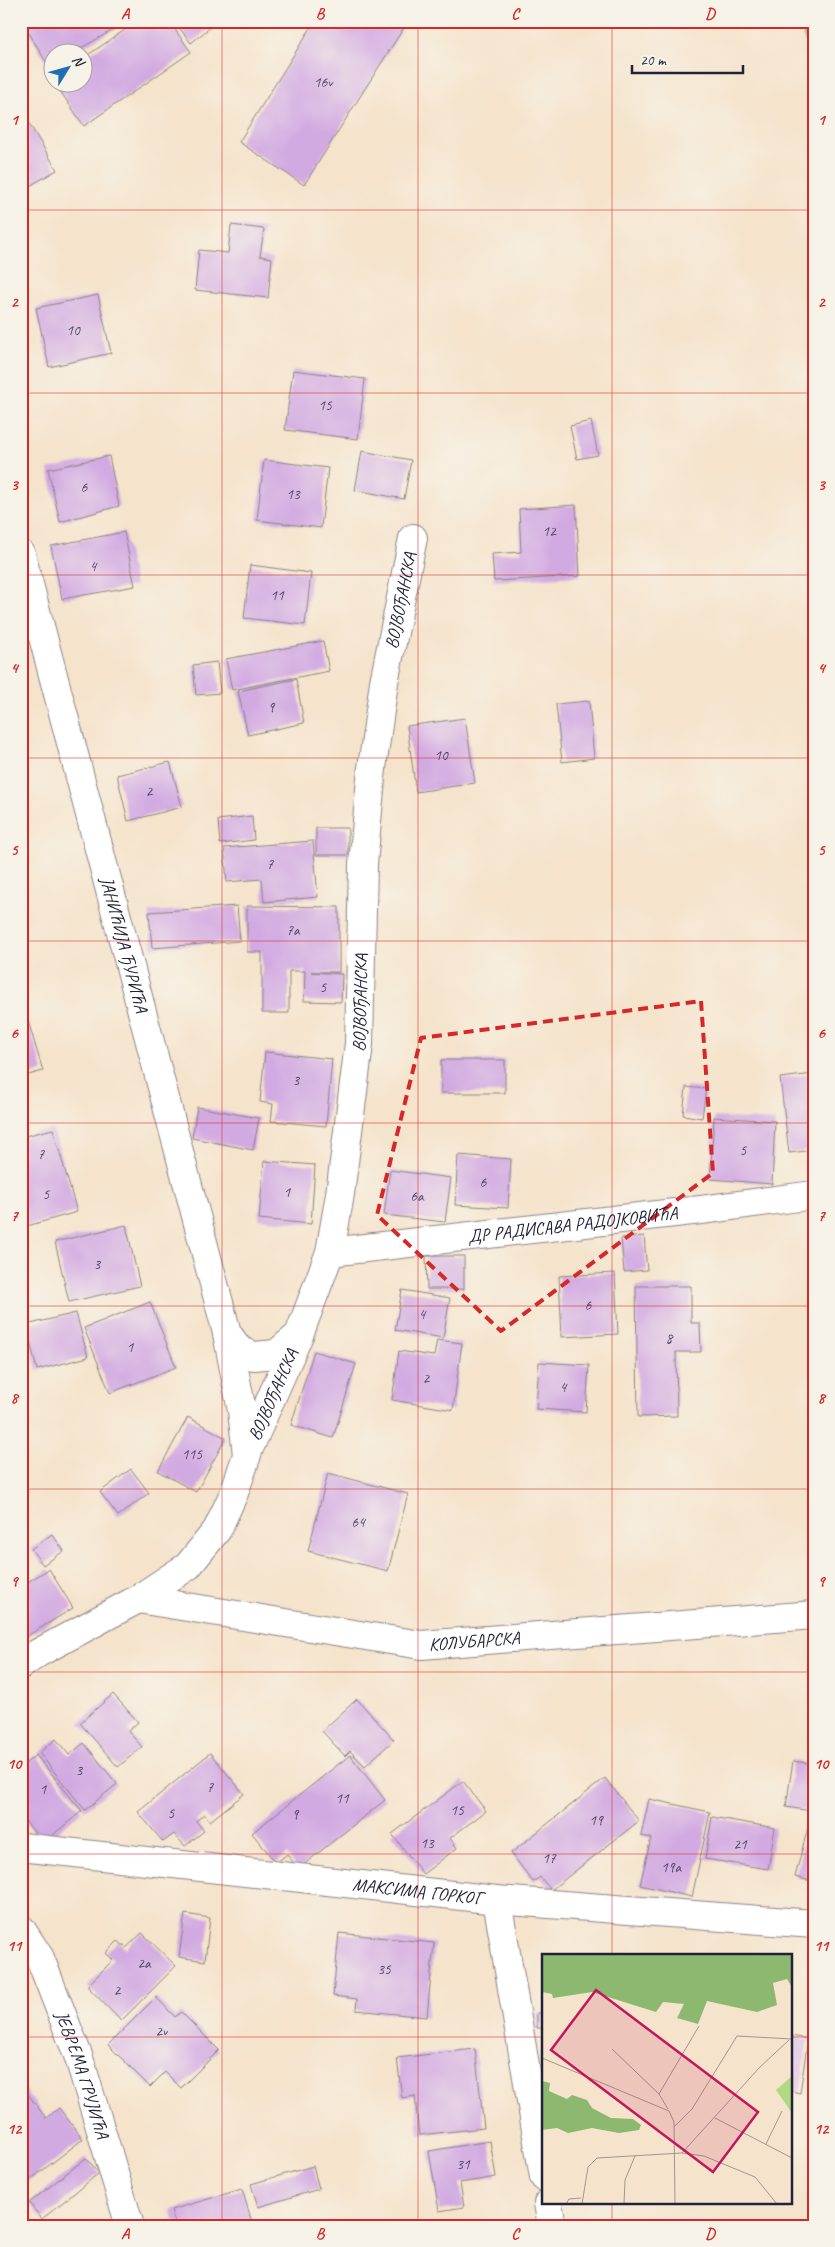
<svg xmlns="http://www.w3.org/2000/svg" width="835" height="2247" viewBox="0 0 835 2247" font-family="Caveat,sans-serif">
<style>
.forest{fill:#8cb870;stroke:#576d56}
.building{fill:#d2aae2}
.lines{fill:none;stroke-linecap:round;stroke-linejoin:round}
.minor-casing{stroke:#8c8283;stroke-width:30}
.minor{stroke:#fff;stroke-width:28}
.marked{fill:none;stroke:#d62828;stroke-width:4;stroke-dasharray:10 6;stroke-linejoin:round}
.grid{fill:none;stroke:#d62828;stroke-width:1;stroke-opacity:0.55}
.labels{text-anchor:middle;stroke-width:4;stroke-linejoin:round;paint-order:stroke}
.number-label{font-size:15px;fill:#4e4465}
.street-label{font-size:18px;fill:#22223b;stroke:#f7f3e8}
.inset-road{fill:none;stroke:#a19691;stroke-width:1}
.view{fill:#c2185b;fill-opacity:0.15;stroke:#c2185b;stroke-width:2.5}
.inset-edge{fill:none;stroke:#22223b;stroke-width:2.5}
.neatline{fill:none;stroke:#d62828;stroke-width:2}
.grid-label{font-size:16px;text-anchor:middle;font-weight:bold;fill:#d62828}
</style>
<rect width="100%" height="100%" fill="#f7f3e8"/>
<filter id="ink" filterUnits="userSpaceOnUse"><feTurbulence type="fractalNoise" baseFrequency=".02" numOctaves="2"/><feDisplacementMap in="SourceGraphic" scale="10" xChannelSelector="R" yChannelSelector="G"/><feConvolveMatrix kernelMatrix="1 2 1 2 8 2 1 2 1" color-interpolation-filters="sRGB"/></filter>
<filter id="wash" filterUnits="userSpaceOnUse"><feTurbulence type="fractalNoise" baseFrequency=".0096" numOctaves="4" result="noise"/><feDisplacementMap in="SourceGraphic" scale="20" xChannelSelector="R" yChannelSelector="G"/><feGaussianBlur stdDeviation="1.12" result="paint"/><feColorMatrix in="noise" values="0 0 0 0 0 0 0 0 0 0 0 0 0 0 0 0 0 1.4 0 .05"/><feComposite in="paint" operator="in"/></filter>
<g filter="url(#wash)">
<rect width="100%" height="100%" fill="#f5e3cb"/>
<path class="forest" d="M798,21H814V63Z"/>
<g id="blocks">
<path class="building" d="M22,21H117L120,26L74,52H52V65L49,67Z
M138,21H169L191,52L84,126L54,82H82V59Z
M174,21H218L191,43Z
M315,21H408L304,185L239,142Z
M24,115L57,170L21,191V117Z
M231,225L264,229L260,256L272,258L268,298L195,290L199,250L228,253Z
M98,295L111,353L49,367L36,308Z
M293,370L365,379L358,439L285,430Z
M591,421L598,455L577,459L570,426Z
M362,451L411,460L404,499L355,490Z
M109,456L119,506L60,522L48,469Z
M264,460L328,468L321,528L257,520Z
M576,505L580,576L494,581L492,554L521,552L519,509Z
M124,532L135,586L62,599L51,546Z
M250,565L311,573L305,625L244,618Z
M323,641L329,671L232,690L226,659Z
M217,662L220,693L196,695L193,665Z
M296,679L304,723L248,735L238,691Z
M589,701L594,758L562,762L556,704Z
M465,718L475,783L416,792L407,726Z
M170,762L182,807L128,821L117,775Z
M252,816L254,840L220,844L218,820Z
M316,828H348V855H316Z
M313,841L318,897L264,902L262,879L227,882L224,848Z
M237,906L240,941L152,948L149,912Z
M247,906L339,907V972H311L342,974L341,1002L304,1001L305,971H289V1013H262V952H247Z
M21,994L26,1007L21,1009Z
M28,1021L43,1071L21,1077V1023Z
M265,1052L332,1059L326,1126L271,1121L273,1104L260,1102Z
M441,1060H505V1093H441Z
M814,1074V1150L789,1153L780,1078Z
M686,1087L706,1089L702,1118L683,1115Z
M197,1107L259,1118L253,1150L192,1138Z
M714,1117L775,1121L772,1184L710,1179Z
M53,1129L77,1212L27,1226L21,1205V1137Z
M458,1155L511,1159L508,1208L455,1205Z
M264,1161L315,1165L311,1224L259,1219Z
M390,1170L451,1178L445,1222L384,1215Z
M126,1225L140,1286L69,1302L55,1242Z
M644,1236L647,1270L624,1272L621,1238Z
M426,1256H464V1289H427Z
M615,1273L618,1334L562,1337L559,1276Z
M636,1286H691V1323H700L701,1352H676L677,1416L638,1417Z
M402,1290L450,1298L443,1338L395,1330Z
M150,1302L176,1367L110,1393L84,1328Z
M76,1313L88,1357L37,1370L26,1325Z
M437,1340L462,1343L453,1410L392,1400L399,1351L434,1356Z
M314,1351L356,1364L333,1438L291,1425Z
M539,1362L589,1365L586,1412L536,1409Z
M188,1417L226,1438L196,1492L158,1471Z
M131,1469L149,1493L118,1516L100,1492Z
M328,1473L408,1494L388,1571L308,1551Z
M52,1534L64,1551L43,1565L31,1549Z
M49,1569L73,1608L24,1638L21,1634V1586Z
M113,1694L138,1722L128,1731L142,1747L118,1767L80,1723Z
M357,1699L394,1740L365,1766L350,1751L345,1756L322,1731Z
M56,1739L69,1755L84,1743L117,1784L85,1810L39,1753Z
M210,1753L244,1794L210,1821L204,1814L196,1821L204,1831L185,1846L174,1834L163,1842L138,1812Z
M36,1755L82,1811L43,1843L21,1816V1767Z
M350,1755L385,1800L298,1869L287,1854L276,1863L252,1833Z
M793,1761L814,1764L811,1811L786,1807Z
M605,1778L639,1821L551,1890L540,1877L533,1882L511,1853Z
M463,1781L486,1811L450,1838L457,1848L423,1874L392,1834Z
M649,1799L710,1812L692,1897L640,1885L651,1838L641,1836Z
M712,1817L775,1828L768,1869L705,1859Z
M808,1827L814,1829V1882L795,1877Z
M185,1914L210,1918L205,1961L179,1957Z
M142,1933L176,1966L121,2021L87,1986L113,1960L106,1953L118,1941L126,1948Z
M339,1933L434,1943L427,2017L356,2010L357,1999L333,1996Z
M156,1997L175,2017L181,2012L219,2050L181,2088L165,2072L150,2087L108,2045Z
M537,2013H544V2028H537Z
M791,2036L808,2039L800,2093L791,2091Z
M475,2049L484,2128L419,2135L415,2096L402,2098L397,2058Z
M542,2049H544V2066H542Z
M21,2085L46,2118L59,2108L83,2139L21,2187Z
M490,2141L496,2177L460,2183L464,2207L439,2211L429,2151Z
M86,2158L99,2173L42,2219L29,2203Z
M313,2166L319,2189L258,2207L251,2184Z
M242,2189L253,2226H176L171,2210Z"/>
</g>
</g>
<g filter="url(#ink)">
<use href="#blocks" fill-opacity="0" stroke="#8c8283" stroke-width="1"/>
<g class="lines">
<g class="minor-casing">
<g id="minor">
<path id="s1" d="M21,554L227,1333L242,1411L247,1455L234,1493L217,1530L188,1566L138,1599L38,1653L21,1665"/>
<path id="s2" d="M330,1252L701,1210L814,1195"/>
<path d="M227,1333L239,1350L254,1356L276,1354L299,1335"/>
<path id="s3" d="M247,1453L299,1335L330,1252L340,1194L359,1044L363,864L372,768L384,682L413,538"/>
<path id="s4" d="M138,1599L421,1645L814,1615"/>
<path id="s5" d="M21,1847L497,1900L814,1924"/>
<path d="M497,1900L544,2177"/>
<path id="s6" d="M21,1929L40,1958L79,2058L130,2226"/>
<path d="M548,2203L552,2226"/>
</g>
</g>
<use href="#minor" class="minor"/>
</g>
</g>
<path class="marked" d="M701,1001L713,1173L501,1331L377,1215L421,1038Z"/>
<path class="grid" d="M222,21V2226M418,21V2226M612,21V1956M21,210H814M21,393H814M21,575H814M21,758H814M21,941H814M21,1123H814M21,1306H814M21,1489H814M21,1672H814M21,1854H814M21,2037H544M791,2037H814M612,2203V2226"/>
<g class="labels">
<g class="number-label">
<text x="323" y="87">16v</text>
<text x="73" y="335">10</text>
<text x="325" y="410">15</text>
<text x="84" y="492">6</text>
<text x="293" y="499">13</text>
<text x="549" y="536">12</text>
<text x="93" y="571">4</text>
<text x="277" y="600">11</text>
<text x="271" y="712">9</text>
<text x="441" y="760">10</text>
<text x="149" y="796">2</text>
<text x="270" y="869">7</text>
<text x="293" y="935">7a</text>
<text x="323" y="992">5</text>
<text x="296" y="1085">3</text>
<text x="743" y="1155">5</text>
<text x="41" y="1159">7</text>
<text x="483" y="1187">6</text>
<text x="287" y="1197">1</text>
<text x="46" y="1199">5</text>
<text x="417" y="1201">6a</text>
<text x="97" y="1269">3</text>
<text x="588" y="1310">6</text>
<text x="422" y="1319">4</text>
<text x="669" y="1343">8</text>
<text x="130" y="1352">1</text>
<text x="426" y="1383">2</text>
<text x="563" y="1392">4</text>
<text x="192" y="1459">115</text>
<text x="358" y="1527">64</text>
<text x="79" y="1775">3</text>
<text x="210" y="1792">7</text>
<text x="43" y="1794">1</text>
<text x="342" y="1803">11</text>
<text x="457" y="1815">15</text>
<text x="171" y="1818">5</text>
<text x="295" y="1819">9</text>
<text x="596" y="1825">19</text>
<text x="427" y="1848">13</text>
<text x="740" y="1849">21</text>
<text x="549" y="1863">17</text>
<text x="671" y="1872">19a</text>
<text x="144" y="1968">2a</text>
<text x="384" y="1974">35</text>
<text x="117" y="1995">2</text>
<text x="161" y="2036">2v</text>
<text x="463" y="2169">31</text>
</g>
<g class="street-label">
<text dy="6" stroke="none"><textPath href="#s3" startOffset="874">ВОЈВОЂАНСКА</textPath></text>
<text dy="6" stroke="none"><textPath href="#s1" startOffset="404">ЈАНИЋИЈА ЂУРИЋА</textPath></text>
<text dy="6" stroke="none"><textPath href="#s3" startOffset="469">ВОЈВОЂАНСКА</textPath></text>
<text dy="6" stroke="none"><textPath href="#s2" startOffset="244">ДР РАДИСАВА РАДОЈКОВИЋА</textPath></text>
<text dy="6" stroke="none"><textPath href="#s3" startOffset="64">ВОЈВОЂАНСКА</textPath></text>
<text dy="6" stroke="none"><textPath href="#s4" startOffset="340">КОЛУБАРСКА</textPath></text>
<text dy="6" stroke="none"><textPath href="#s5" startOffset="399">МАКСИМА ГОРКОГ</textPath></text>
<text dy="6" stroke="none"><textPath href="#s6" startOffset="159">ЈЕВРЕМА ГРУЈИЋА</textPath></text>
</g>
</g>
<g transform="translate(542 1954)">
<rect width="250" height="250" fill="#f5e3cb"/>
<path d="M250,122V159L234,136Z" fill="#b1d882"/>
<path d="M0,0H250V33L245,25L231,29L235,51L215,58L165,47L156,70L135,64L142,50L121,48L114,58L50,38L11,44L10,40L0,38ZM0,127L8,129L7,137L25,145L30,141L45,146L50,154L69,164L91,165L99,171L97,176L77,179L50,174L26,179L15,174L0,176Z" fill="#8cb870"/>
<path class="inset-road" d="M70,95L117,140L126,155M0,104L127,157L132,168L133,250M117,140L157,72M173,164L250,204M132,173L150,155L195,82L250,85M224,190L240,157M140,199L217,114L247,86M24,250L27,245L39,244M40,250L46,213L55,204L140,199L162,202L213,223L235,250M82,250L83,226L93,202"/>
<path class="view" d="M54,36L216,158L171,218L9,96Z"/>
<rect width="250" height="250" class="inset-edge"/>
</g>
<rect width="835" height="2247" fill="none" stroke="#f7f3e8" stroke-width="55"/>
<g transform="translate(68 68) rotate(53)"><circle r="24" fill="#f7f3e8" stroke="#a29fa3"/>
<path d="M0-4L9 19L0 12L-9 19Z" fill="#1f6fb2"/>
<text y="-8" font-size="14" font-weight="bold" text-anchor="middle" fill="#22223b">N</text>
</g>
<path d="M632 65v8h111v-8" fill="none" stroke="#22223b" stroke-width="2.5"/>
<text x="640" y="65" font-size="15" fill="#22223b" stroke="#f7f3e8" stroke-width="4" paint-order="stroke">20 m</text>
<rect x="28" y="28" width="780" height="2192" class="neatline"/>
<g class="grid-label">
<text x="125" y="19">A</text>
<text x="320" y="19">B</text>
<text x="515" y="19">C</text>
<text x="710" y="19">D</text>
<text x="14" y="125">1</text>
<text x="821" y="125">1</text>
<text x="14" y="307">2</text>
<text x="821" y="307">2</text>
<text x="14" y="490">3</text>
<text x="821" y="490">3</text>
<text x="14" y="673">4</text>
<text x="821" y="673">4</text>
<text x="14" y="855">5</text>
<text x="821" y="855">5</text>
<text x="14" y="1038">6</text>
<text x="821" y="1038">6</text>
<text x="14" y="1221">7</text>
<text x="821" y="1221">7</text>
<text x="14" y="1403">8</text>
<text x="821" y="1403">8</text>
<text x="14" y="1586">9</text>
<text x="821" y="1586">9</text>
<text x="14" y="1769">10</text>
<text x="821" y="1769">10</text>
<text x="14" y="1951">11</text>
<text x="821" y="1951">11</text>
<text x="14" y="2134">12</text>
<text x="821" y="2134">12</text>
<text x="125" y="2239">A</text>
<text x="320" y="2239">B</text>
<text x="515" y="2239">C</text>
<text x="710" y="2239">D</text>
</g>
</svg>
